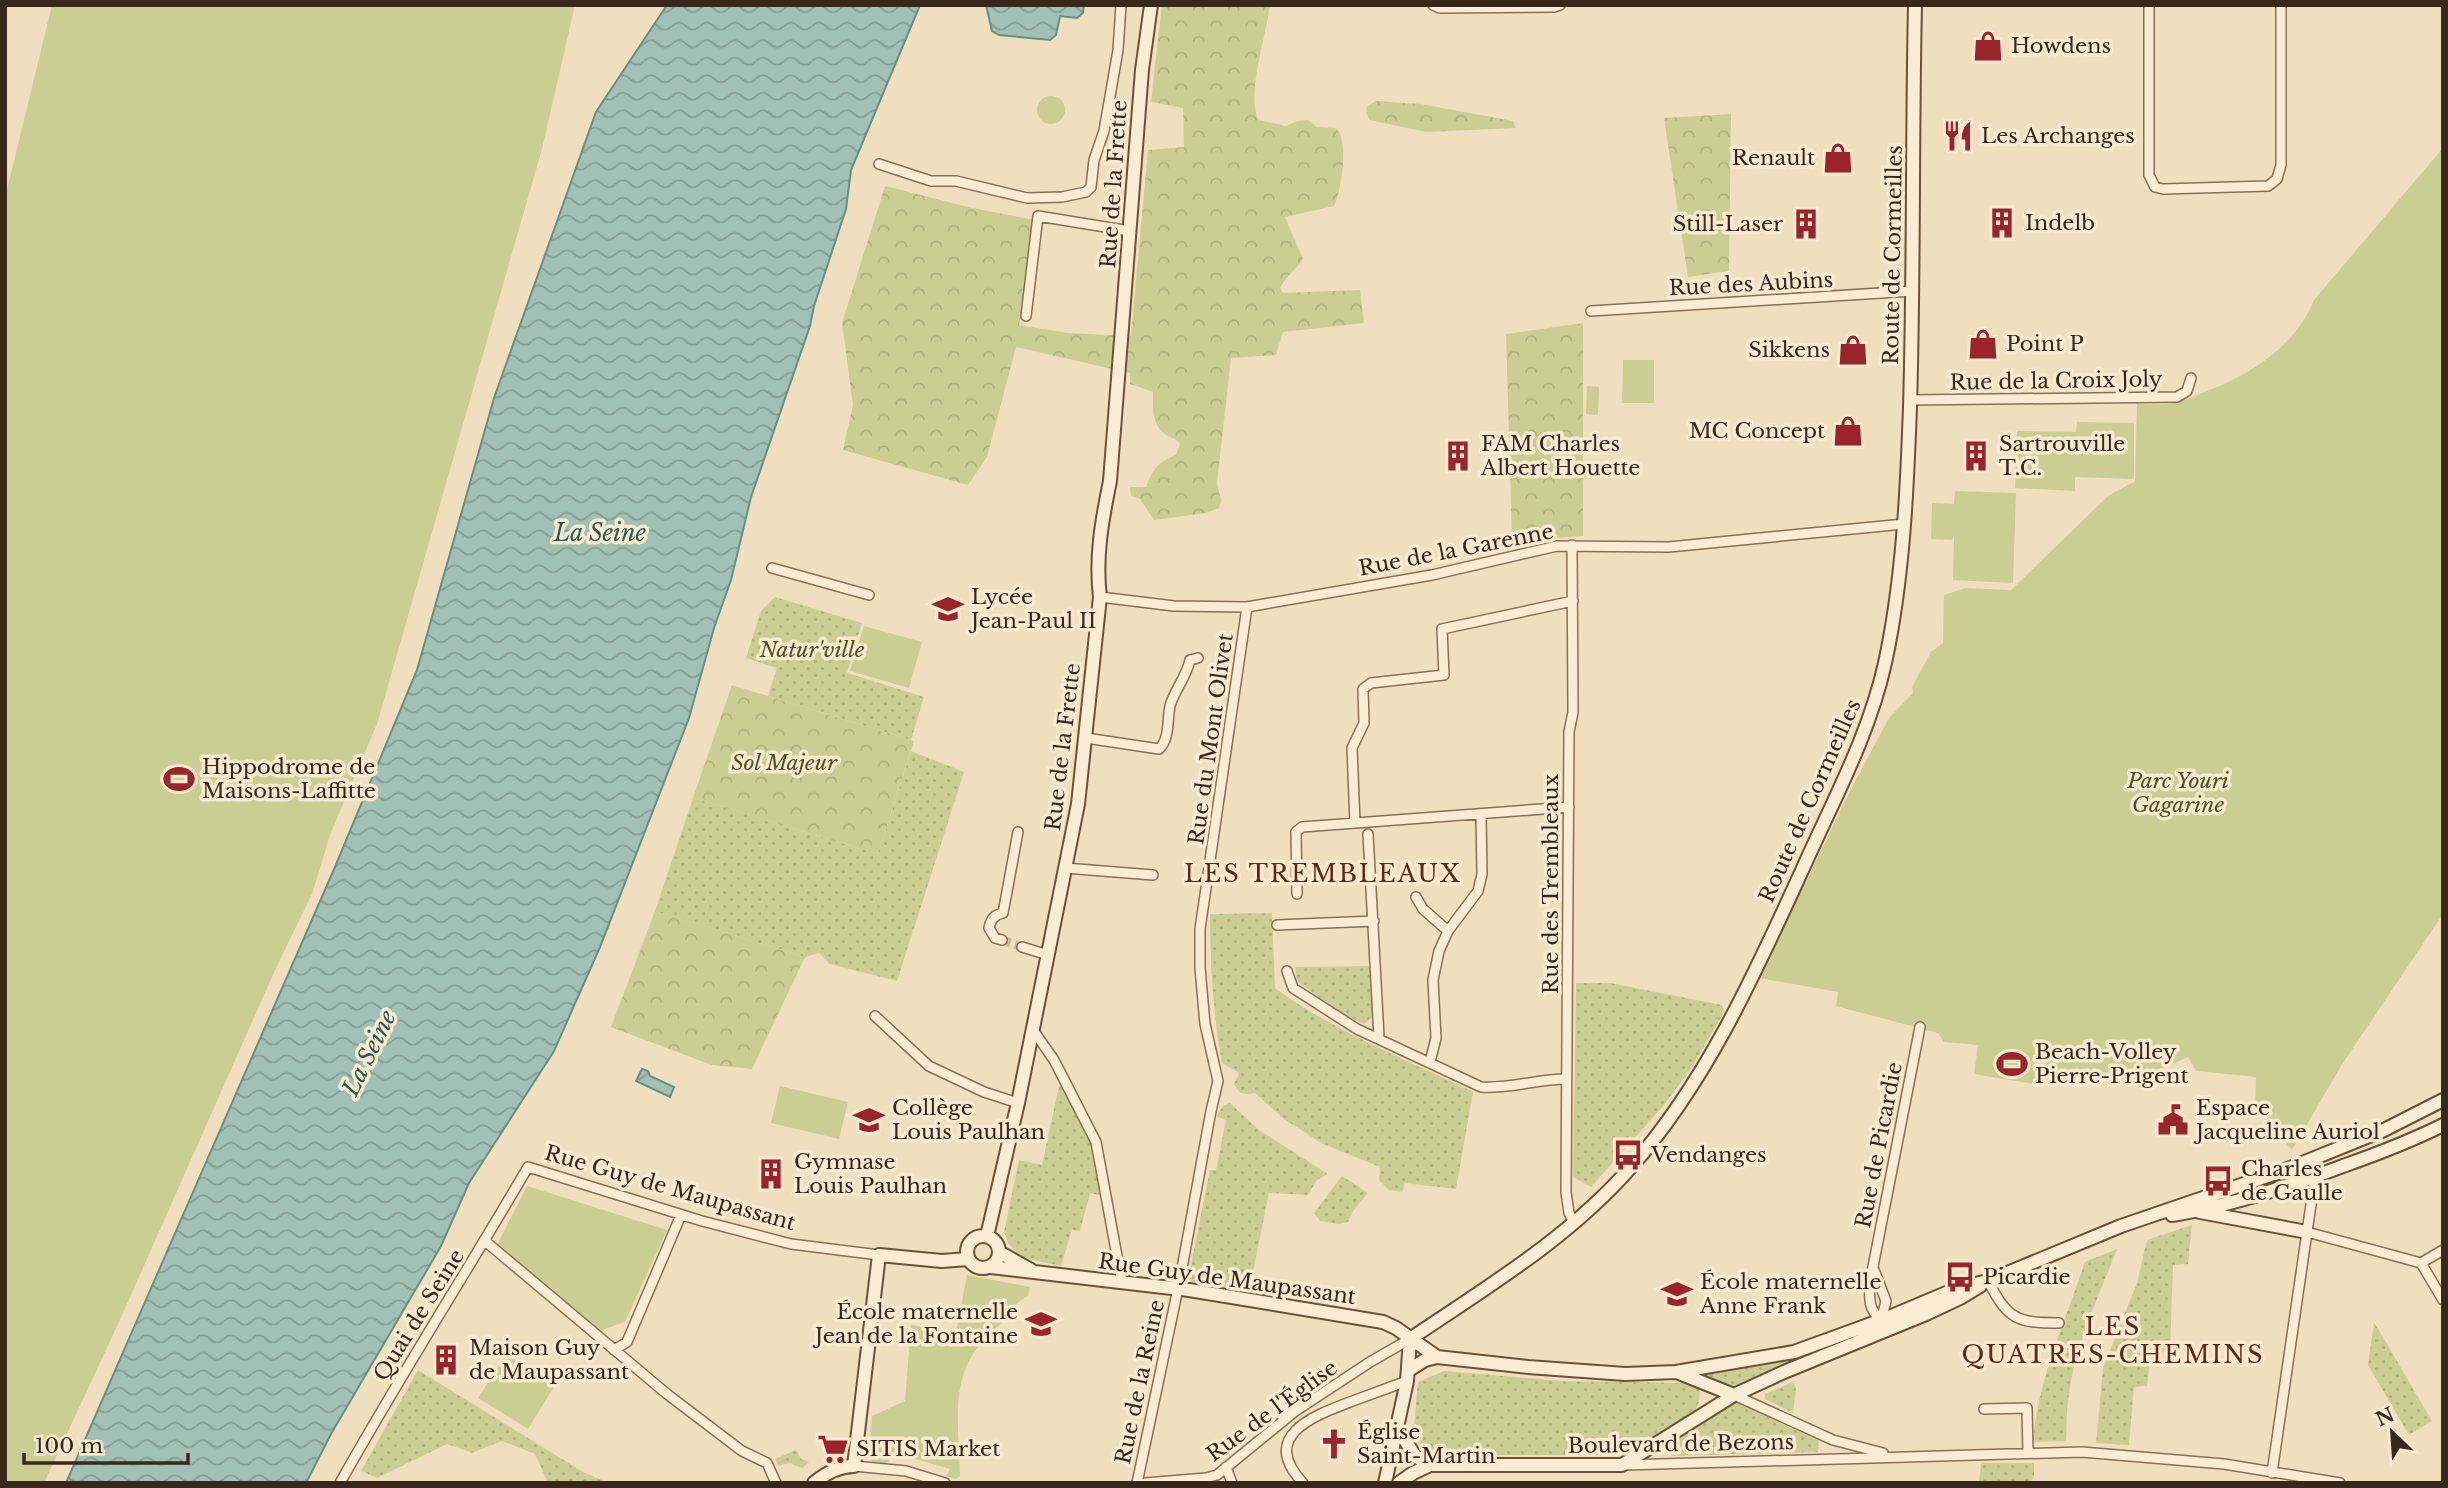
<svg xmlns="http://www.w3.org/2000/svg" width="2448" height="1488" viewBox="0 0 2448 1488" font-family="'Libre Baskerville',serif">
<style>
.grass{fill:url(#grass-dots)}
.forest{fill:url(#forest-crowns)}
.park{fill:#cace93}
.water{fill:url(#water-waves);stroke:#698f84;stroke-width:2}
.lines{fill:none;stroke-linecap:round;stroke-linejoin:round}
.street-tunnel{stroke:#cbba9e;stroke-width:9;stroke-dasharray:9 4.5;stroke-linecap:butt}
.street-casing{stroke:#896f56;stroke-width:12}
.secondary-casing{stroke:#6b503a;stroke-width:16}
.street{stroke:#faecd2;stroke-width:9}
.secondary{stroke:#faecd2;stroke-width:12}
.labels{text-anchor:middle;stroke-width:7;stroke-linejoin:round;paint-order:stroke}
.poi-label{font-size:21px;fill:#38281c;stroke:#f7e9cf;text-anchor:start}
.street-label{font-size:21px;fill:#38281c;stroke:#f7e9cf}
.park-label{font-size:21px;font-style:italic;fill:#4b5521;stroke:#f7e9cf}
.water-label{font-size:23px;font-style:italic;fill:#2a5853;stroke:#f7e9cf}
.quarter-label{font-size:24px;letter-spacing:2px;fill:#662519;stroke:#f7e9cf}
</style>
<defs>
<pattern id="grass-dots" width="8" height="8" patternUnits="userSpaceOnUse" patternTransform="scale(1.75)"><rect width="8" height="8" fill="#cace93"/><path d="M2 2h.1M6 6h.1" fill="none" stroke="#aeb17e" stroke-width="1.8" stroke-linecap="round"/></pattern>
<pattern id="forest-crowns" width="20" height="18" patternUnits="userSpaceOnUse" patternTransform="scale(1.75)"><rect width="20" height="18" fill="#cace93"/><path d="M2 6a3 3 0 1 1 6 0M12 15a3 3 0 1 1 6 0" fill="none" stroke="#aeb17e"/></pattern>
<pattern id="water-waves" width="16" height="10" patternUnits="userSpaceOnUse" patternTransform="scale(1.75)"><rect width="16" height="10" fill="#a2c1b6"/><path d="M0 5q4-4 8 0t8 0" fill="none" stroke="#859d93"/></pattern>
</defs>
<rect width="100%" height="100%" fill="#f0dfbf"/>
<path class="grass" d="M775,597L862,623L847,673L924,697L911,740L768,696L777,668L746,658L761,611Z
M911,751L964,772L897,981L830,964L819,953L805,957L655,911L693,798L878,854Z
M1272,913L1275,988C1335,1032 1406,1059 1473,1092L1456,1189L1404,1183L1403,1192L1389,1190L1379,1180L1380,1167L1323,1144L1284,1119L1255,1093C1244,1095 1240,1095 1234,1084L1239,1073L1222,1063C1213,1014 1210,964 1210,914Z
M1372,966L1376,1014L1364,1024L1339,1012L1297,981L1295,967Z
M1576,983H1610L1722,1005L1724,1012L1692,1067L1664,1105L1591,1187L1573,1177Z
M1059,1086H1064L1091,1142L1103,1196L1090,1193L1080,1231L1072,1230L1061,1266L1025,1258L1018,1254L1008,1243L1004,1232L1019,1160L1042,1165Z
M1230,1103L1259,1130L1328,1174L1317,1180L1308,1195L1269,1193L1249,1292L1192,1282L1189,1275L1210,1170H1216L1226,1120L1216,1116L1223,1106Z
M1342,1176L1368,1193L1353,1211L1348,1222L1339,1224L1320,1221L1314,1213Z
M2192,1225L2188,1264L2173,1265L2170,1352H2151L2147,1386L2134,1387L2129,1445L2096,1443L2103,1368L2137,1283L2147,1240Z
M2117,1249C2098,1298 2073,1350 2068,1403C2066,1415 2067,1428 2066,1441L2033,1442C2038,1379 2065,1322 2085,1262Z
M2374,1322L2432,1421L2409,1435L2368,1365Z
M1801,1356L1802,1358L1730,1388L1704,1376L1705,1374L1756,1366Z
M418,1370L583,1472L609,1483H548L535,1454L502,1441L472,1453L447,1444L377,1478L361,1471Z
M1444,1371L1561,1381L1689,1383L1699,1388C1700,1396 1700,1403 1695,1410C1688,1420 1632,1451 1618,1455H1480L1426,1452L1413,1437L1418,1382Z
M1793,1382L1796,1388L1793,1413L1765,1399V1394Z
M1735,1402L1819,1441L1818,1452L1671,1456L1669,1446Z
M796,1450L801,1459L809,1462L802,1468L789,1463L778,1466L775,1459Z
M1981,1463H2034V1476L2030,1483H1979Z"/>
<path class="forest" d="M1162,5H1270C1267,33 1245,97 1259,120L1286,126L1298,121L1308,120L1317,127L1336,128C1349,141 1342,190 1334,206L1285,217L1303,259C1296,270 1286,276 1280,288L1283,293L1360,290L1364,323L1283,332L1276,355L1231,358L1217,483L1221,501L1219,508L1206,513L1154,520L1140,499L1131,496L1130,487H1146C1153,469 1158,462 1176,455L1180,444C1175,437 1172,439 1166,435C1151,425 1153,407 1153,392L1130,384V373L1016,347L987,457L968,485L843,450L853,405L842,323L885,186L972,208L1035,220L1019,325L1067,333L1131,336L1148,150L1184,147L1183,108L1151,102Z
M1376,101L1421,104L1513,121L1516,128L1426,132L1370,120L1366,113L1367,107Z
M1731,114L1729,271L1688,277L1664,118Z
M1583,323V536L1512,541L1506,334Z
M732,685L914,741L878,854L693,798Z
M655,911L805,957L752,1069L712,1065L611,1027Z"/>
<path class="park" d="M52,5H575L542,149L377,724L330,835L312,894L276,968L119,1322L44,1483H5V198Z
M1037 110a14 14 0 1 1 28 0a14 14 0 1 1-28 0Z
M2443,148V914L2341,1066L2292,1150L2263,1116L2255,1117L2256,1077L2196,1071L2188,1057L2121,1086L2078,1075L2040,1085L1974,1074L1978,1045L1944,1042L1938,1033L1836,1006L1838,992L1759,978L1852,787L1889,718L1913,693L1912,687L1931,652L1943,643L1944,595L1966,588L2011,590L2108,496L2135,481L2137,404C2149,404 2163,405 2175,403C2185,401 2196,395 2205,392C2251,374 2295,347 2314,300Z
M1623,360H1654V403H1622Z
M1587,386L1599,387L1598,415L1586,414Z
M2077,422L2134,423V479L2075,477V491L2015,488L2017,431L2076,432Z
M1955,491L2016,493L2013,583L1953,580L1954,536L1952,540L1931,539L1932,503L1954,504Z
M864,626L922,642L909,688L850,671Z
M780,1086L848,1102L839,1139L771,1123Z
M527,1186L667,1230L625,1322L596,1332L496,1247Z
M967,1275L1030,1287L1028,1296C1012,1305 1013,1310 1002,1322C993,1333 981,1342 973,1354C950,1388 960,1438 960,1476L956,1479L946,1476L950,1469L908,1457L894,1456L886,1464L874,1465L869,1455L872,1416L905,1401L911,1325L956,1332Z
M506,1354L555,1385L528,1429L478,1398Z"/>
<path class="water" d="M667,5H920L851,170L846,209L814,306L810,326L751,497L731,580L714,628L689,718L600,947L554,1051L469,1183L441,1246L331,1434L306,1483H66L335,867L417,670L494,398L596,112Z
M986,5H1084L1083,13L1077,18L1060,16L1056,35L1050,40L999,35L992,31Z
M642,1069L648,1071L650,1076L674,1087L670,1097L636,1081Z"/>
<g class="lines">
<path class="street-tunnel" d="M1002,940L1022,947"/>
<g class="street-casing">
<path id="street" d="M1433,5L1440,8L1554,7L1560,5
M2149,5V175L2155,187L2163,189L2268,186L2277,179L2281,165V5
M879,164L931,181H956L1027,198L1062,197L1086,192L1091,187L1094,160L1104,131L1118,50L1121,5
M1591,311L1913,291
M1026,316L1038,216L1130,231
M1910,400L2177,397L2187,391L2191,378
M1572,545L1573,712L1569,732L1566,1192L1569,1213L1574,1222
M772,568L869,595
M1100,597L1174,606L1247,607L1432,575L1557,546L1669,547L1904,524
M1086,738L1159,749C1170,739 1167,720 1170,706C1174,691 1186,678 1190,660L1198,658
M1355,823L1352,748L1364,723L1363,689L1371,683L1444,675L1442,629L1573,601
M1368,834L1379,1037
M1065,868L1153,875
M1297,894L1296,832L1302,827L1569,807
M1416,897L1423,909L1448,931
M1277,925L1374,921
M1002,940L995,938L989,928C991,919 994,915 1003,913L1018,832
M1022,947L1048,955
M1287,971L1293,988L1357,1029L1481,1087C1510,1089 1538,1079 1566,1079
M875,1016L929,1066L984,1092L1018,1103
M1033,1030L1054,1060L1096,1142L1122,1283
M1430,1062L1436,1038L1433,980L1439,951L1448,931L1478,891L1482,874L1481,815
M2307,1232L2421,1263L2443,1250
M485,1241L667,1394L742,1451L767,1463L776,1483
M2421,1263L2443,1300
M1874,1270L1886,1301L1881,1321
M1988,1281C2008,1319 2016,1323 2059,1323
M1882,1320C1868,1311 1869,1297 1870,1282L1920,1027
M614,1350L627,1342L681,1215
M1734,1395L1833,1440L1883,1453
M1984,1409L2027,1408L2028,1452
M1624,1465L2082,1452L2224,1464L2340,1483
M854,1466L906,1471L945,1483
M1226,1467L1232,1483
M2272,1473L2315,1177L2309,1160
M340,1483C400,1376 466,1273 528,1167L702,1221L791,1244L879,1255
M1137,1483L1180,1279L1211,1111L1218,1081L1205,1024L1200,968V929L1247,607
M1145,1483L1206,1478L1217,1475L1294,1412L1370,1362L1410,1339
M1303,1483C1259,1436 1313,1416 1350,1402C1369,1395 1388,1388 1407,1381"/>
</g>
<g class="secondary-casing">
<path id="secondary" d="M2200,1212L2307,1232
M2172,1215C2231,1206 2288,1187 2343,1166C2377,1154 2411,1141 2443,1125
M967 1252a16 16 0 1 1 32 0a16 16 0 1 1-32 0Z
M987,1236L1018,1103L1078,804L1100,597C1095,558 1102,520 1110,481L1142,70L1151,5
M999,1252L1031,1270
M991,1267L1189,1290L1383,1322L1396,1328L1437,1357
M1410,1339C1487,1287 1569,1238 1631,1167C1708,1080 1756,971 1804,866C1834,799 1869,735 1885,663C1903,580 1907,492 1910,407C1914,273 1912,139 1915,5
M1409,1370L1425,1360L1437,1357L1528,1367L1625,1374L1676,1372L1794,1352L1882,1320L1958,1288L1988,1281L2121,1226L2285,1170L2384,1130L2443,1100
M1679,1373L1734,1395
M1398,1429L1415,1456L1430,1465
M814,1483C826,1473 839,1466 854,1466L879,1255L942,1261L968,1259
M1385,1483L1407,1381L1410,1339
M1399,1483L1413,1473L1430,1465H1622L1734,1395L1784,1372L1926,1314L1962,1297L1980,1286"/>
</g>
<use href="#street" class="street"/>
<use href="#secondary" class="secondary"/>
</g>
<defs>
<g id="shop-bare" transform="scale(2.415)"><path d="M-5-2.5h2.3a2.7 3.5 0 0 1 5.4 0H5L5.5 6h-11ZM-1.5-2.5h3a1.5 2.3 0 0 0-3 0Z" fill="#9b242b" stroke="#f7e9cf" stroke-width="2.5" paint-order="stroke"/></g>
<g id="restaurant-bare" transform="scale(2.415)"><path d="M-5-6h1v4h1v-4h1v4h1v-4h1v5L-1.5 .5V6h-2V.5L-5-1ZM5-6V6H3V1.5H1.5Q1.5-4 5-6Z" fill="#9b242b" stroke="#f7e9cf" stroke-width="2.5" paint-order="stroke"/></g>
<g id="building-bare" transform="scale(2.415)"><path d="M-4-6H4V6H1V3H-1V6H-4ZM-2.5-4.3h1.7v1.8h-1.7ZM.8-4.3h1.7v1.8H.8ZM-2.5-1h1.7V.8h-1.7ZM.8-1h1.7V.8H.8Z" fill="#9b242b" stroke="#f7e9cf" stroke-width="2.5" paint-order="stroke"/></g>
<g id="school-bare" transform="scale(2.415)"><path d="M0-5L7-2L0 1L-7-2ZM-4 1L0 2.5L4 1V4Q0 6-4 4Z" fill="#9b242b" stroke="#f7e9cf" stroke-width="2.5" paint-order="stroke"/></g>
<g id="stadium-bare" transform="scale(2.415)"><path d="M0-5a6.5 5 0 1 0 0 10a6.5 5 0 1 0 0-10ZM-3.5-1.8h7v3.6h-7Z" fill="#9b242b" stroke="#f7e9cf" stroke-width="2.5" paint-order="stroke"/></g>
<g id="civic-bare" transform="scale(2.415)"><path d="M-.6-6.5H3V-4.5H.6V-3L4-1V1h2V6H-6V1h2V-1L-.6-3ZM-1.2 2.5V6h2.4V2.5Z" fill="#9b242b" stroke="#f7e9cf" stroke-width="2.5" paint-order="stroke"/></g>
<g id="bus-bare" transform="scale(2.415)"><path d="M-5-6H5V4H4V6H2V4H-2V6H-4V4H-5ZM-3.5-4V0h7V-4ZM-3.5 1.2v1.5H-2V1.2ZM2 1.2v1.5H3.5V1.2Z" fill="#9b242b" stroke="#f7e9cf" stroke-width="2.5" paint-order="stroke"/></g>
<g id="church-bare" transform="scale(2.415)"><path d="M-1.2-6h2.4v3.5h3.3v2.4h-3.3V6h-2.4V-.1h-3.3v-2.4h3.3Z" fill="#9b242b" stroke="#f7e9cf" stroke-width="2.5" paint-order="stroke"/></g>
<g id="supermarket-bare" transform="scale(2.415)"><path d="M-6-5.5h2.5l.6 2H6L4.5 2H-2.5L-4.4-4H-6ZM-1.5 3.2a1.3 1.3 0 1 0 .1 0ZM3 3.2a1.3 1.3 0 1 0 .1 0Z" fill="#9b242b" stroke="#f7e9cf" stroke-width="2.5" paint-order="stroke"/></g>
</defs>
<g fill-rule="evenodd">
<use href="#shop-bare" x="1988" y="46"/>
<use href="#restaurant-bare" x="1958" y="136"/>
<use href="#shop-bare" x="1838" y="158"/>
<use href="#building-bare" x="2002" y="223"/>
<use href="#building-bare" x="1806" y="224"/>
<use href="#shop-bare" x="1983" y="344"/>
<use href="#shop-bare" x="1853" y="350"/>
<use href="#shop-bare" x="1848" y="431"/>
<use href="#building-bare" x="1458" y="456"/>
<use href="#building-bare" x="1976" y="456"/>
<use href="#school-bare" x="948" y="609"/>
<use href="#stadium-bare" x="179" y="779"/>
<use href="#stadium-bare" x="2012" y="1064"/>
<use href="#school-bare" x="869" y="1120"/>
<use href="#civic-bare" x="2173" y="1120"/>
<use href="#bus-bare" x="1628" y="1155"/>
<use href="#building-bare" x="771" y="1174"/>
<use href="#bus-bare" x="2218" y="1181"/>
<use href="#bus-bare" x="1960" y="1277"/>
<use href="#school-bare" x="1677" y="1294"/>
<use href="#school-bare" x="1041" y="1324"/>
<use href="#building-bare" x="446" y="1360"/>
<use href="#church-bare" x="1334" y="1444"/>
<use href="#supermarket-bare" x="833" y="1449"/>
</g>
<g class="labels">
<g class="poi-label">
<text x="2011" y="53">Howdens</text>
<text x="1981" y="143">Les Archanges</text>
<text x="1815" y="165" text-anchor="end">Renault</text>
<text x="2025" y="230">Indelb</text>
<text x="1783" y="231" text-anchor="end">Still-Laser</text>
<text x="2006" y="351">Point P</text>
<text x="1830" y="357" text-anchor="end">Sikkens</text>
<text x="1825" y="438" text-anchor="end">MC Concept</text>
<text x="1481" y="451">FAM Charles<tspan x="1481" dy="24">Albert Houette</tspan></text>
<text x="1999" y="451">Sartrouville<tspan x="1999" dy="24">T.C.</tspan></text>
<text x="971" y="604">Lycée<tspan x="971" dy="24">Jean-Paul II</tspan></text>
<text x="202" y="774">Hippodrome de<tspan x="202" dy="24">Maisons-Laffitte</tspan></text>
<text x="2035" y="1059">Beach-Volley<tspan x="2035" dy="24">Pierre-Prigent</tspan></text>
<text x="892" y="1115">Collège<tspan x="892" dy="24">Louis Paulhan</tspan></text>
<text x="2196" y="1115">Espace<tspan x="2196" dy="24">Jacqueline Auriol</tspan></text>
<text x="1651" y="1162">Vendanges</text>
<text x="794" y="1169">Gymnase<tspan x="794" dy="24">Louis Paulhan</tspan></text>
<text x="2241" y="1176">Charles<tspan x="2241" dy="24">de Gaulle</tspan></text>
<text x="1983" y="1284">Picardie</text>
<text x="1700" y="1289">École maternelle<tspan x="1700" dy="24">Anne Frank</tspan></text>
<text x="1018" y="1319" text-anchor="end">École maternelle<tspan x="1018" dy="24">Jean de la Fontaine</tspan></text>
<text x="469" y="1355">Maison Guy<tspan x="469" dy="24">de Maupassant</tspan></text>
<text x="1357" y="1439">Église<tspan x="1357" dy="24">Saint-Martin</tspan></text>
<text x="856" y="1456">SITIS Market</text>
</g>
<g class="street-label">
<text transform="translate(1114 184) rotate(-86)" y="7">Rue de la Frette</text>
<text transform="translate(1893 255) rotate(-89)" y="7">Route de Cormeilles</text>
<text transform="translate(1751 284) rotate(-3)" y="7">Rue des Aubins</text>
<text transform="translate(2056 381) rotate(-1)" y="7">Rue de la Croix Joly</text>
<text transform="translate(1456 550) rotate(-11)" y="7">Rue de la Garenne</text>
<text transform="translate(1211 739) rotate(-82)" y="7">Rue du Mont Olivet</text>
<text transform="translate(1063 747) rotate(-83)" y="7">Rue de la Frette</text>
<text transform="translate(1810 801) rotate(-66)" y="7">Route de Cormeilles</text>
<text transform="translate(1551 884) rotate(-90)" y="7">Rue des Trembleaux</text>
<text transform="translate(1879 1145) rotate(-79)" y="7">Rue de Picardie</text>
<text transform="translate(670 1188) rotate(16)" y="7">Rue Guy de Maupassant</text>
<text transform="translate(1227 1279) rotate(8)" y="7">Rue Guy de Maupassant</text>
<text transform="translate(419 1315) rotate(-58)" y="7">Quai de Seine</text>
<text transform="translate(1140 1382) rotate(-78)" y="7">Rue de la Reine</text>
<text transform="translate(1272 1411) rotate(-36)" y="7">Rue de l'Église</text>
<text transform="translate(1681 1444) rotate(-1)" y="7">Boulevard de Bezons</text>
</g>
<g class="park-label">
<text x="812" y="657">Natur'ville</text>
<text x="784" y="770">Sol Majeur</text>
<text x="2178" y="788">Parc Youri<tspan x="2178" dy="24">Gagarine</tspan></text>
</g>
<g class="water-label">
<text x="600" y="541">La Seine</text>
<text transform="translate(369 1053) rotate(-64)" y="8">La Seine</text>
</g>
<g class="quarter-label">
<text x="1323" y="882">LES TREMBLEAUX</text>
<text x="2113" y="1335">LES<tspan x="2113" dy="28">QUATRES-CHEMINS</tspan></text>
</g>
</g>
<rect width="2448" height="1488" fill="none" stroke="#38281c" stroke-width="14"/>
<g transform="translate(2392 1432) rotate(335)" stroke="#f7e9cf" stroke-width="5" paint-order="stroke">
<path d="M0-5L12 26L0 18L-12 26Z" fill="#38281c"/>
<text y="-10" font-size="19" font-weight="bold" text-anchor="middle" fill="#38281c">N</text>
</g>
<path d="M24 1453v10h164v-10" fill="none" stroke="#38281c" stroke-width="3.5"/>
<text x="35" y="1453" font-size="21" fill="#38281c" stroke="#f7e9cf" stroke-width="5" paint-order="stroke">100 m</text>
</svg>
